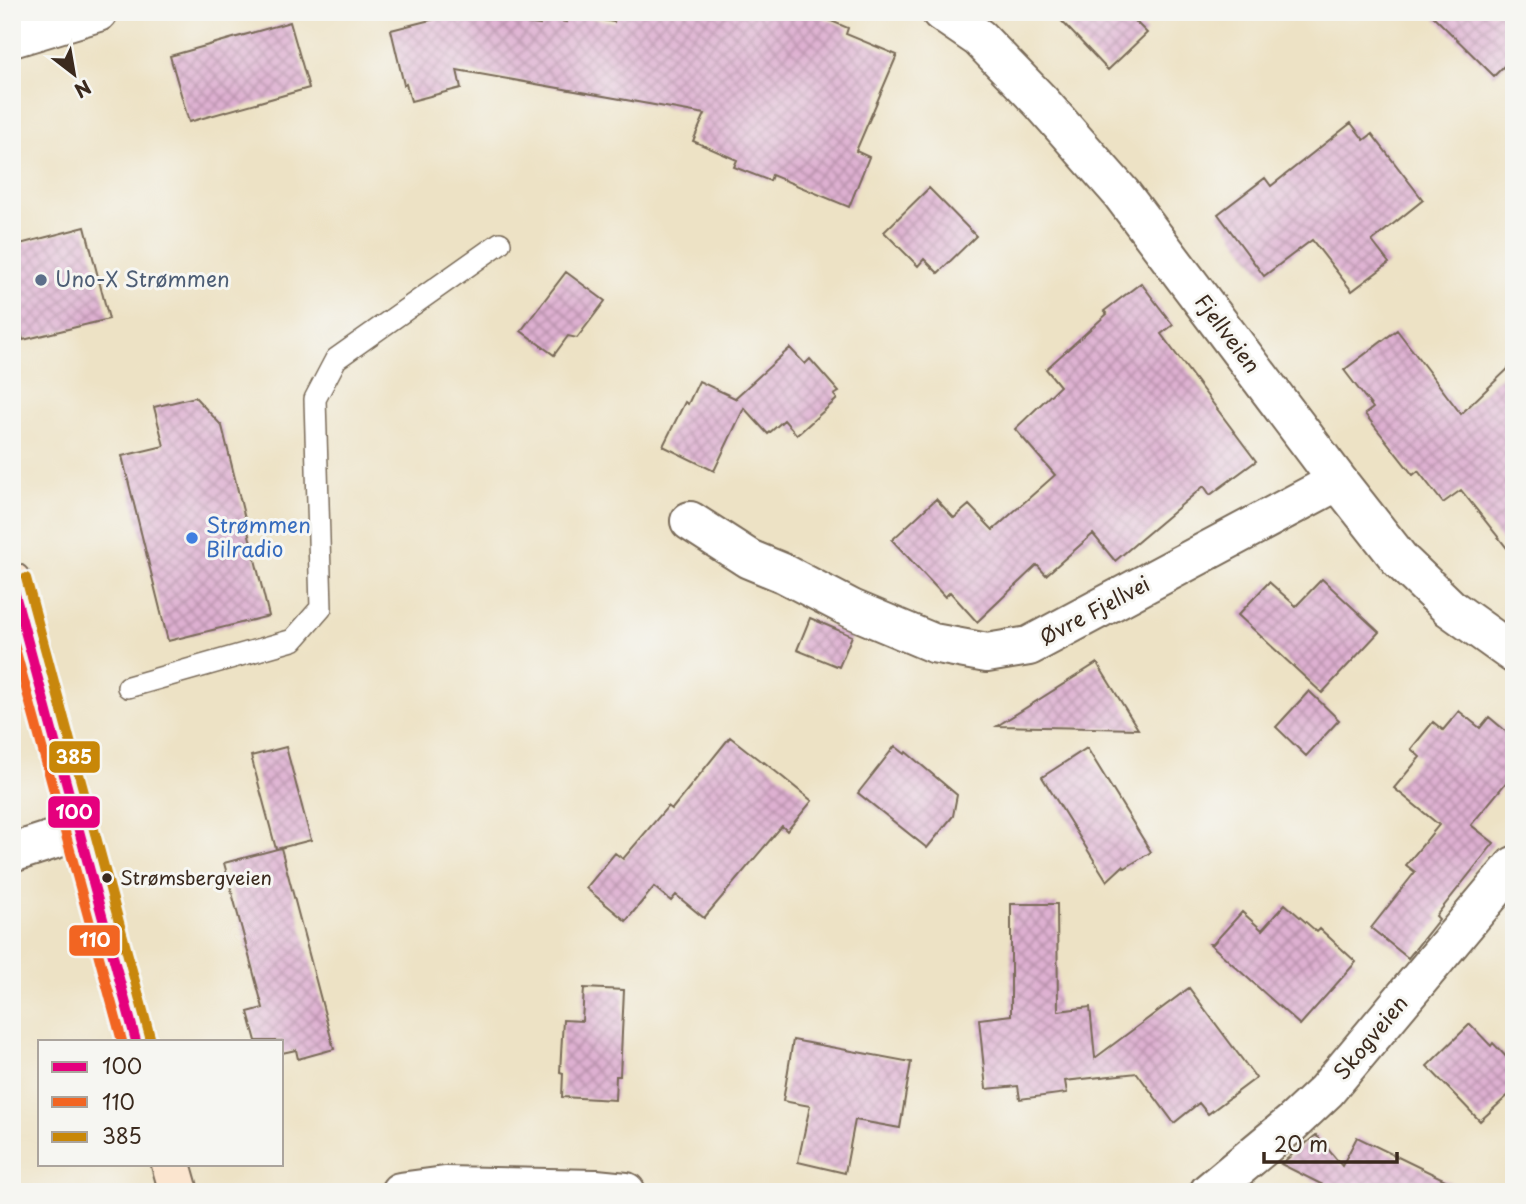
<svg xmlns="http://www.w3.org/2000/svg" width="1526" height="1204" viewBox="0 0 1526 1204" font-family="'Playpen Sans',sans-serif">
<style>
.building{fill:url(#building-cross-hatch)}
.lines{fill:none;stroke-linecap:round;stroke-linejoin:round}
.service-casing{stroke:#796a58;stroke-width:24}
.minor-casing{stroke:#796a58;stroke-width:42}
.secondary-casing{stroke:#796a58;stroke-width:42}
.service{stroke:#fff;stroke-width:21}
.minor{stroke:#fff;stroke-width:38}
.secondary{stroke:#fbe5cf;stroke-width:38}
.bus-1-casing{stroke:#f6f6f2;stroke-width:16}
.bus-2-casing{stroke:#f6f6f2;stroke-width:16}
.bus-3-casing{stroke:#f6f6f2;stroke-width:16}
.bus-1{stroke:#e5007d;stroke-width:10}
.bus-2{stroke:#f26522;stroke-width:10}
.bus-3{stroke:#c88708;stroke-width:10}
.service-dot{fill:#5c6f8a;stroke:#f6f6f2;stroke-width:2.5}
.shop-dot{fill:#3f7fe0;stroke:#f6f6f2;stroke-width:2.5}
.bus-dot{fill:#3b2a1e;stroke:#f6f6f2;stroke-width:2.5}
.labels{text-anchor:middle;stroke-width:6;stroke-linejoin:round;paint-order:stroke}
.bus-label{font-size:19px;fill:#3b2a1e;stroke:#f6f6f2;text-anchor:start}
.service-label{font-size:21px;fill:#4e5e75;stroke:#f6f6f2;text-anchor:start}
.street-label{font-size:21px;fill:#3b2a1e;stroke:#f6f6f2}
.shop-label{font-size:21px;fill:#366cbe;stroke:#f6f6f2;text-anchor:start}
.line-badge{stroke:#f6f6f2;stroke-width:2.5}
.badge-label{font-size:19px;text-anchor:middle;font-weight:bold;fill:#fff}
</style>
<defs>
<pattern id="building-cross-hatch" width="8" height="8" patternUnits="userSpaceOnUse" patternTransform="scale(1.75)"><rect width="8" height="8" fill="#deb0d1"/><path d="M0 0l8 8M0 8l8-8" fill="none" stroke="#b58fa9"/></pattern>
</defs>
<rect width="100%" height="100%" fill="#f6f6f2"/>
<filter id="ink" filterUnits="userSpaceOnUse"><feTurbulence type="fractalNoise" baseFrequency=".0143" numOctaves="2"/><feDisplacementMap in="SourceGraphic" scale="14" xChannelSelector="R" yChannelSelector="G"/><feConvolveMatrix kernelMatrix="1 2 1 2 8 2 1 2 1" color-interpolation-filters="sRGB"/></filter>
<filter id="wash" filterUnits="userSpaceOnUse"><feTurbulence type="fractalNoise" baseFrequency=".00686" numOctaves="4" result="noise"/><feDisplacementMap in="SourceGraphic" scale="28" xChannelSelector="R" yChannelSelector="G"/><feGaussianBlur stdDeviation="1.57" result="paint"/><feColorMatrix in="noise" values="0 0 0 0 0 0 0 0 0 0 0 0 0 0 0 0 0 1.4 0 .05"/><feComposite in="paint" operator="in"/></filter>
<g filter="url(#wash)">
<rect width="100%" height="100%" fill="#ede2c5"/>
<g id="blocks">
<path class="building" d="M462,12H483L484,17L540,25L541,18L567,22L569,14L614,22L616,12H810L848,28L846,34L897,55L856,151L869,157L849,207L772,175L770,181L734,167L737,160L693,141L705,114L457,70L461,88L411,101L406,84L404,85L391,30Z
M1053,12H1126L1147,33L1108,70Z
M1429,12H1514V56L1494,76Z
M290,22L309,88L189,122L170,56Z
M1351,123L1364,140L1372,134L1423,200L1372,241L1389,263L1352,291L1312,240L1264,276L1218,214L1265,178L1271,186Z
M929,188L976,236L938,273L924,259L918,266L884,232Z
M85,227L109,319L23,340L12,300V246Z
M566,272L605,301L577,338L568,336L554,355L521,331Z
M1141,283L1173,325L1161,334L1256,461L1210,495L1204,486L1115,561L1093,534L1046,575L1037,565L977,622L950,592L945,597L892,540L936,499L954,518L969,505L993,530L1055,475L1015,429L1060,386L1046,369L1107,314L1104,311Z
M1397,330L1461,414L1514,363V557L1461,490L1443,503L1418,471L1413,475L1365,414L1373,408L1344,370Z
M790,348L805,364L810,359L839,392L834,395L837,399L797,435L784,420L768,434L744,408L714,471L663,446L685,402L688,404L699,381L737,399L735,398Z
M195,397L222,426L269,616L168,641L122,456L164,446L154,407Z
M1322,579L1379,632L1322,693L1238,615L1269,582L1296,606Z
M810,618L852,636L839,667L797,650Z
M1097,663L1138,729L997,726Z
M1309,691L1339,720L1306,756L1276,727Z
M1459,711L1480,728L1489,717L1514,738V773L1471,825L1494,843L1436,916L1439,919L1408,958L1371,928L1415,872L1406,865L1439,825L1394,788L1420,757L1411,749L1433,722L1443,730Z
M730,737L763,763L764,762L812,801L787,831L782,826L704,918L676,895L671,901L654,887L626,921L586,888L615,853L623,859L668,806L672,809Z
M895,746L905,754L906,752L957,795L953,816L927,848L858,793Z
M286,747L311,840L276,849L251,756Z
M1087,748L1151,852L1125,868L1123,866L1107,881L1042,777Z
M281,848L334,1049L298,1059L296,1050L282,1053V1041H256L248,1012L263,1008L224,863Z
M1011,904H1057L1058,1011L1090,1007L1095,1058L1189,988L1256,1078L1208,1114L1199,1103L1174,1123L1137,1073L1065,1081L1067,1093L1020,1099L1018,1086L986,1089L979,1019L1011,1015Z
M1285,904L1317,932L1320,929L1356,962L1300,1025L1210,944H1213L1242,912L1262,930Z
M584,988L624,990L620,1076H616L615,1100L562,1097L563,1073L560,1072L563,1020L582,1021Z
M1470,1024L1491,1046L1493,1043L1514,1065V1090L1480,1121L1427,1066Z
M793,1040L911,1062L900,1128L855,1120L845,1173L798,1162L810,1106L783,1101Z
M1316,1135L1342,1166L1357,1137L1470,1192H1330L1331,1189L1281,1164Z"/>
</g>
</g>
<g filter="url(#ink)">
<use href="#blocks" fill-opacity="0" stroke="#796a58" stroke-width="2"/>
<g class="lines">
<g class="service-casing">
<path id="service" d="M128,687L293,640L321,608L315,399L336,359L500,243"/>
</g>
<g class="minor-casing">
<path id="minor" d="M941,12L979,38L1041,102L1121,193L1338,481L1401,561L1450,608L1514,654
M12,38L98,12
M690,521L749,559L783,573L852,609L933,643L987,653L1029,646L1338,481
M12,853L80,831
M400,1192L445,1186L596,1189L626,1192
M1209,1192L1292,1123L1326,1091L1514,866"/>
</g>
<g class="secondary-casing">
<path id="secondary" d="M12,582L136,1041
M171,1164L179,1192"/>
</g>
<use href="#service" class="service"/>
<use href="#minor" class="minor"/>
<use href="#secondary" class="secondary"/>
<g class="bus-1-casing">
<path id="bus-1" d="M12,583L136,1041"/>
</g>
<g class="bus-2-casing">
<path id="bus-2" d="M12,637L122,1041"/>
</g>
<g class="bus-3-casing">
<path id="bus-3" d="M26,578L150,1037"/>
</g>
<use href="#bus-1" class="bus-1"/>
<use href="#bus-2" class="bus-2"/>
<use href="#bus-3" class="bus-3"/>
</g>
</g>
<circle class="service-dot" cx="41" cy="280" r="7"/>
<circle class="shop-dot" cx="192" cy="538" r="7"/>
<circle class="bus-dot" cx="107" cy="878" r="6"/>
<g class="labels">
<g class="bus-label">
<text x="120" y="885">Strømsbergveien</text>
</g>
<g class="service-label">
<text x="55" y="287">Uno-X Strømmen</text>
</g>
<g class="street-label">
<text transform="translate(1227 334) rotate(53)" y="7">Fjellveien</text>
<text transform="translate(1095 611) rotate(-28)" y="7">Øvre Fjellvei</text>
<text transform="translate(1371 1038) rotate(-50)" y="7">Skogveien</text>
</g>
<g class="shop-label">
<text x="206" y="533">Strømmen<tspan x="206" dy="24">Bilradio</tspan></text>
</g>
</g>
<g class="line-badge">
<rect x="48" y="740" width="53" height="34" rx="7" fill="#c88708"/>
<rect x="47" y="795" width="54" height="34" rx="7" fill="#e5007d"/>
<rect x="68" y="924" width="53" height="33" rx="7" fill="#f26522"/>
</g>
<g class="badge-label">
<text x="74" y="764">385</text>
<text x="74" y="819">100</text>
<text x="95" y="947">110</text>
</g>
<rect width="1526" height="1204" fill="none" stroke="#f6f6f2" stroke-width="42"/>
<rect x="38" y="1040" width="245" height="126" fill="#f6f6f2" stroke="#aba49d" stroke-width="2"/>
<rect x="52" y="1062" width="35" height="10" fill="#e5007d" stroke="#aba49d" stroke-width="2"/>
<text x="102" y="1074" font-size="21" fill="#3b2a1e">100</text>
<rect x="52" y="1097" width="35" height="10" fill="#f26522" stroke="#aba49d" stroke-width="2"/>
<text x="102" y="1110" font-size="21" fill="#3b2a1e">110</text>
<rect x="52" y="1132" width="35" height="10" fill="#c88708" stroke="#aba49d" stroke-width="2"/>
<text x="102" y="1144" font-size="21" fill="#3b2a1e">385</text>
<g transform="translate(74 74) rotate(149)" stroke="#f6f6f2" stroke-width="5" paint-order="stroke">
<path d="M0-5L12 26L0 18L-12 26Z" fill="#3b2a1e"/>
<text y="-10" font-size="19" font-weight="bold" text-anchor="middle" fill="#3b2a1e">N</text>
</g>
<path d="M1264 1152v10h133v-10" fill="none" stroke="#3b2a1e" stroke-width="3.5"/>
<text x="1274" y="1152" font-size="21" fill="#3b2a1e" stroke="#f6f6f2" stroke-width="5" paint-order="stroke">20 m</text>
</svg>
